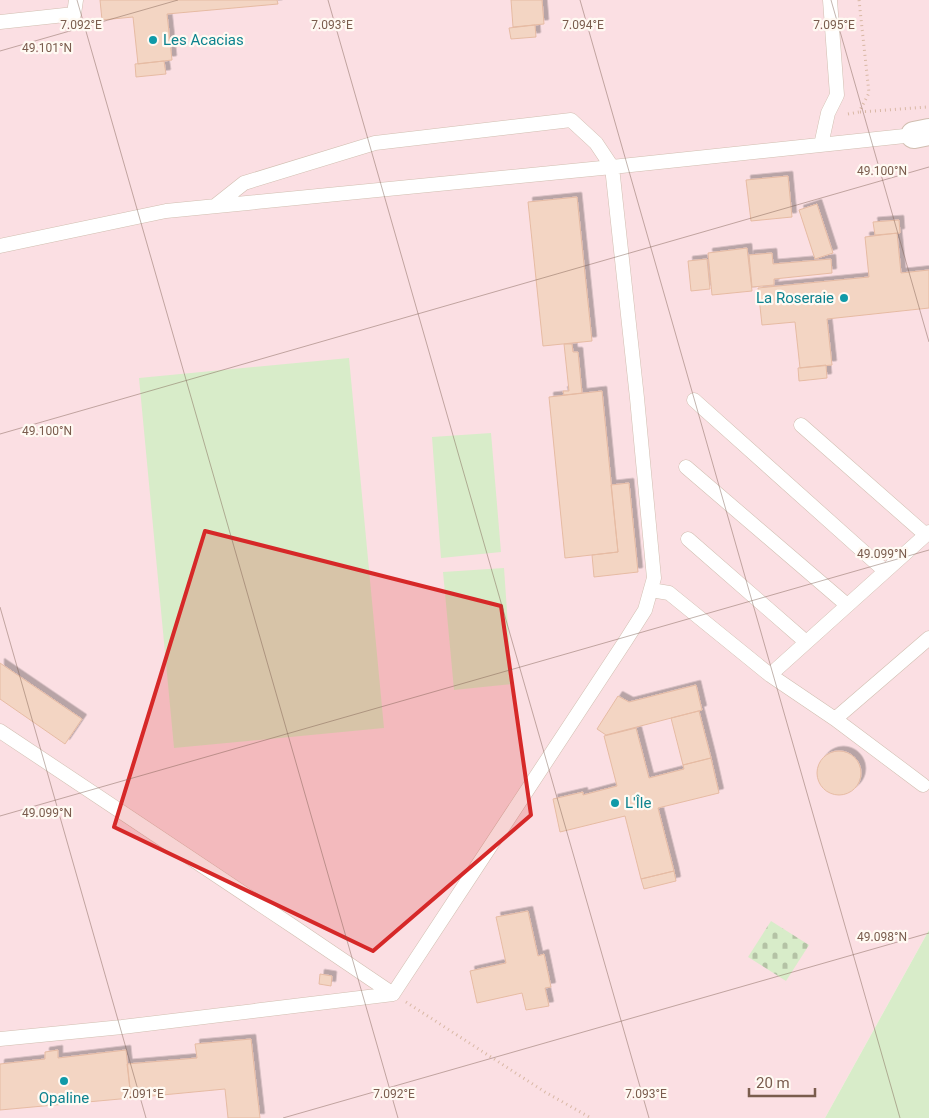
<svg xmlns="http://www.w3.org/2000/svg" width="929" height="1118" viewBox="0 0 929 1118" font-family="Roboto,sans-serif">
<style>
.medical{fill:#fbdfe3}
.grass{fill:#d8ecc9}
.cemetery{fill:url(#cemetery-stones)}
.building{fill:#f3d5c3;stroke:#e6bba3;filter:url(#shadow)}
.lines{fill:none;stroke-linecap:round;stroke-linejoin:round}
.service-casing{stroke:#d1beb0;stroke-width:15}
.minor-casing{stroke:#d1beb0;stroke-width:28}
.path{stroke:#d9b8a5;stroke-width:3;stroke-dasharray:1 4;stroke-linecap:butt}
.service{stroke:#fff;stroke-width:14}
.minor{stroke:#fff;stroke-width:26}
.marked{fill:#d62828;fill-opacity:0.2;stroke:#d62828;stroke-width:4;stroke-linejoin:round}
.ticks{fill:none;stroke:#7a5c4d;stroke-width:1;stroke-opacity:0.45}
.culture-dot{fill:#0f9aa8;stroke:#fffaf3;stroke-width:2}
.labels{text-anchor:middle;stroke-width:4.5;stroke-linejoin:round;paint-order:stroke}
.culture-label{font-size:15px;fill:#0d838f;stroke:#fffaf3;text-anchor:start}
.ticks-label{font-size:12px;text-anchor:middle;fill:#7a5c4d;stroke:#fffaf3;stroke-width:4.5;stroke-linejoin:round;paint-order:stroke}
</style>
<defs>
<pattern id="cemetery-stones" width="16" height="16" patternUnits="userSpaceOnUse" patternTransform="scale(1.25)"><rect width="16" height="16" fill="#d8ecc9"/><path d="M2 7V4a2 2 0 0 1 4 0v3zM10 15v-3a2 2 0 0 1 4 0v3z" fill="#b4c2a5"/></pattern>
<filter id="shadow"><feDropShadow dx="4.5" dy="-4.5" stdDeviation="0" flood-color="#0004"/></filter>
</defs>
<rect width="100%" height="100%" fill="#fdf6ec"/>
<path class="medical" d="M0,0H929V930L825,1118H0Z"/>
<path class="grass" d="M349,358L384,728L174,748L139,378Z
M491,433L501,552L441,558L432,437Z
M504,568L512,684L454,690L443,572Z
M929,930V1118H825Z"/>
<path class="cemetery" d="M771,921L809,945L786,981L748,957Z"/>
<path class="building" d="M100,0H277L278,4L167,14L172,60L138,64L133,17L102,20Z
M511,0H542L544,24L513,27Z
M535,25L536,37L511,39L509,28Z
M164,61L166,74L136,77L135,64Z
M788,176L792,217L751,221L746,180Z
M577,197L592,341L543,346L528,202Z
M817,204L833,253L815,259L799,210Z
M899,220L900,233L875,235L873,222Z
M897,233L901,273L929,270V308L827,319L832,365L800,368L795,322L762,325L758,288L869,277L865,237Z
M747,248L752,291L712,295L708,253Z
M772,253L773,264L831,259L832,273L774,279V285L752,287L749,255Z
M707,259L710,289L691,291L688,261Z
M564,344H572L573,352H578L582,393L564,395L563,391H569Z
M826,365L827,378L799,381L798,368Z
M602,391L618,552L565,558L549,397Z
M629,483L638,572L594,577L592,555L618,552L611,485Z
M0,663L82,719L65,744L0,699Z
M696,685L702,710L606,735L597,729L618,696L629,702Z
M699,711L711,758L683,765L671,718Z
M636,728L649,778L684,769L683,765L711,758L719,793L658,808L674,871L641,879L625,816L560,832L553,799L583,792V795L617,786L604,736Z
M817 773a22 22 0 1 1 44 0a22 22 0 1 1-44 0Z
M674,871L676,881L644,889L641,879Z
M528,911L538,956L544,954L551,987L545,988L549,1006L526,1010L522,993L477,1003L470,971L506,963L496,917Z
M320,974L332,976L331,986L319,984Z
M251,1039L260,1118H228L225,1089L131,1098L127,1064L197,1058L195,1044Z
M58,1050V1058L126,1050L131,1098L0,1110V1064L45,1059V1052Z"/>
<g class="lines">
<g class="service-casing">
<path id="service" d="M0,22L74,14L76,0
M821,145L828,113L837,95L830,0
M0,246L166,211L612,167L914,135
M694,400L885,571
M801,425L926,535
M686,467L847,605
M688,539L806,642
M651,590L669,593L770,675L835,719L923,785
M770,675L929,532
M835,719L929,638
M0,731L297,929L393,994
M0,1039L122,1027L393,994L626,640L645,610L654,578L637,398L612,167L596,143L571,120L375,143L244,183L215,206"/>
</g>
<g class="minor-casing">
<path id="minor" d="M914,135L929,132"/>
</g>
<path class="path" d="M860,112L927,107L929,105
M848,114L859,112L869,93L859,0
M406,1002L545,1092L591,1118"/>
<use href="#service" class="service"/>
<use href="#minor" class="minor"/>
</g>
<path class="marked" d="M205,531L501,606L531,815L373,951L114,827Z"/>
<path class="ticks" d="M77,0L398,1118M328,0L649,1118M580,0L900,1118M831,0L929,342M0,51L178,0M0,434L929,167M0,607L146,1118M0,816L929,550M283,1118L929,933"/>
<g class="culture-dot">
<circle cx="153" cy="40" r="5"/>
<circle cx="844" cy="298" r="5"/>
<circle cx="615" cy="803" r="5"/>
<circle cx="64" cy="1081" r="5"/>
</g>
<g class="labels">
<g class="culture-label">
<text x="163" y="45">Les Acacias</text>
<text x="834" y="303" text-anchor="end">La Roseraie</text>
<text x="625" y="808">L'Île</text>
<text x="64" y="1103" text-anchor="middle">Opaline</text>
</g>
</g>
<g class="ticks-label">
<text x="81" y="29">7.092°E</text>
<text x="332" y="29">7.093°E</text>
<text x="583" y="29">7.094°E</text>
<text x="834" y="29">7.095°E</text>
<text x="47" y="52">49.101°N</text>
<text x="882" y="175">49.100°N</text>
<text x="47" y="435">49.100°N</text>
<text x="882" y="558">49.099°N</text>
<text x="47" y="817">49.099°N</text>
<text x="882" y="941">49.098°N</text>
<text x="143" y="1098">7.091°E</text>
<text x="394" y="1098">7.092°E</text>
<text x="646" y="1098">7.093°E</text>
</g>
<path d="M749 1088v8h66v-8" fill="none" stroke="#7a5c4d" stroke-width="2.5"/>
<text x="756" y="1088" font-size="15" fill="#7a5c4d" stroke="#fffaf3" stroke-width="4" paint-order="stroke">20 m</text>
</svg>
